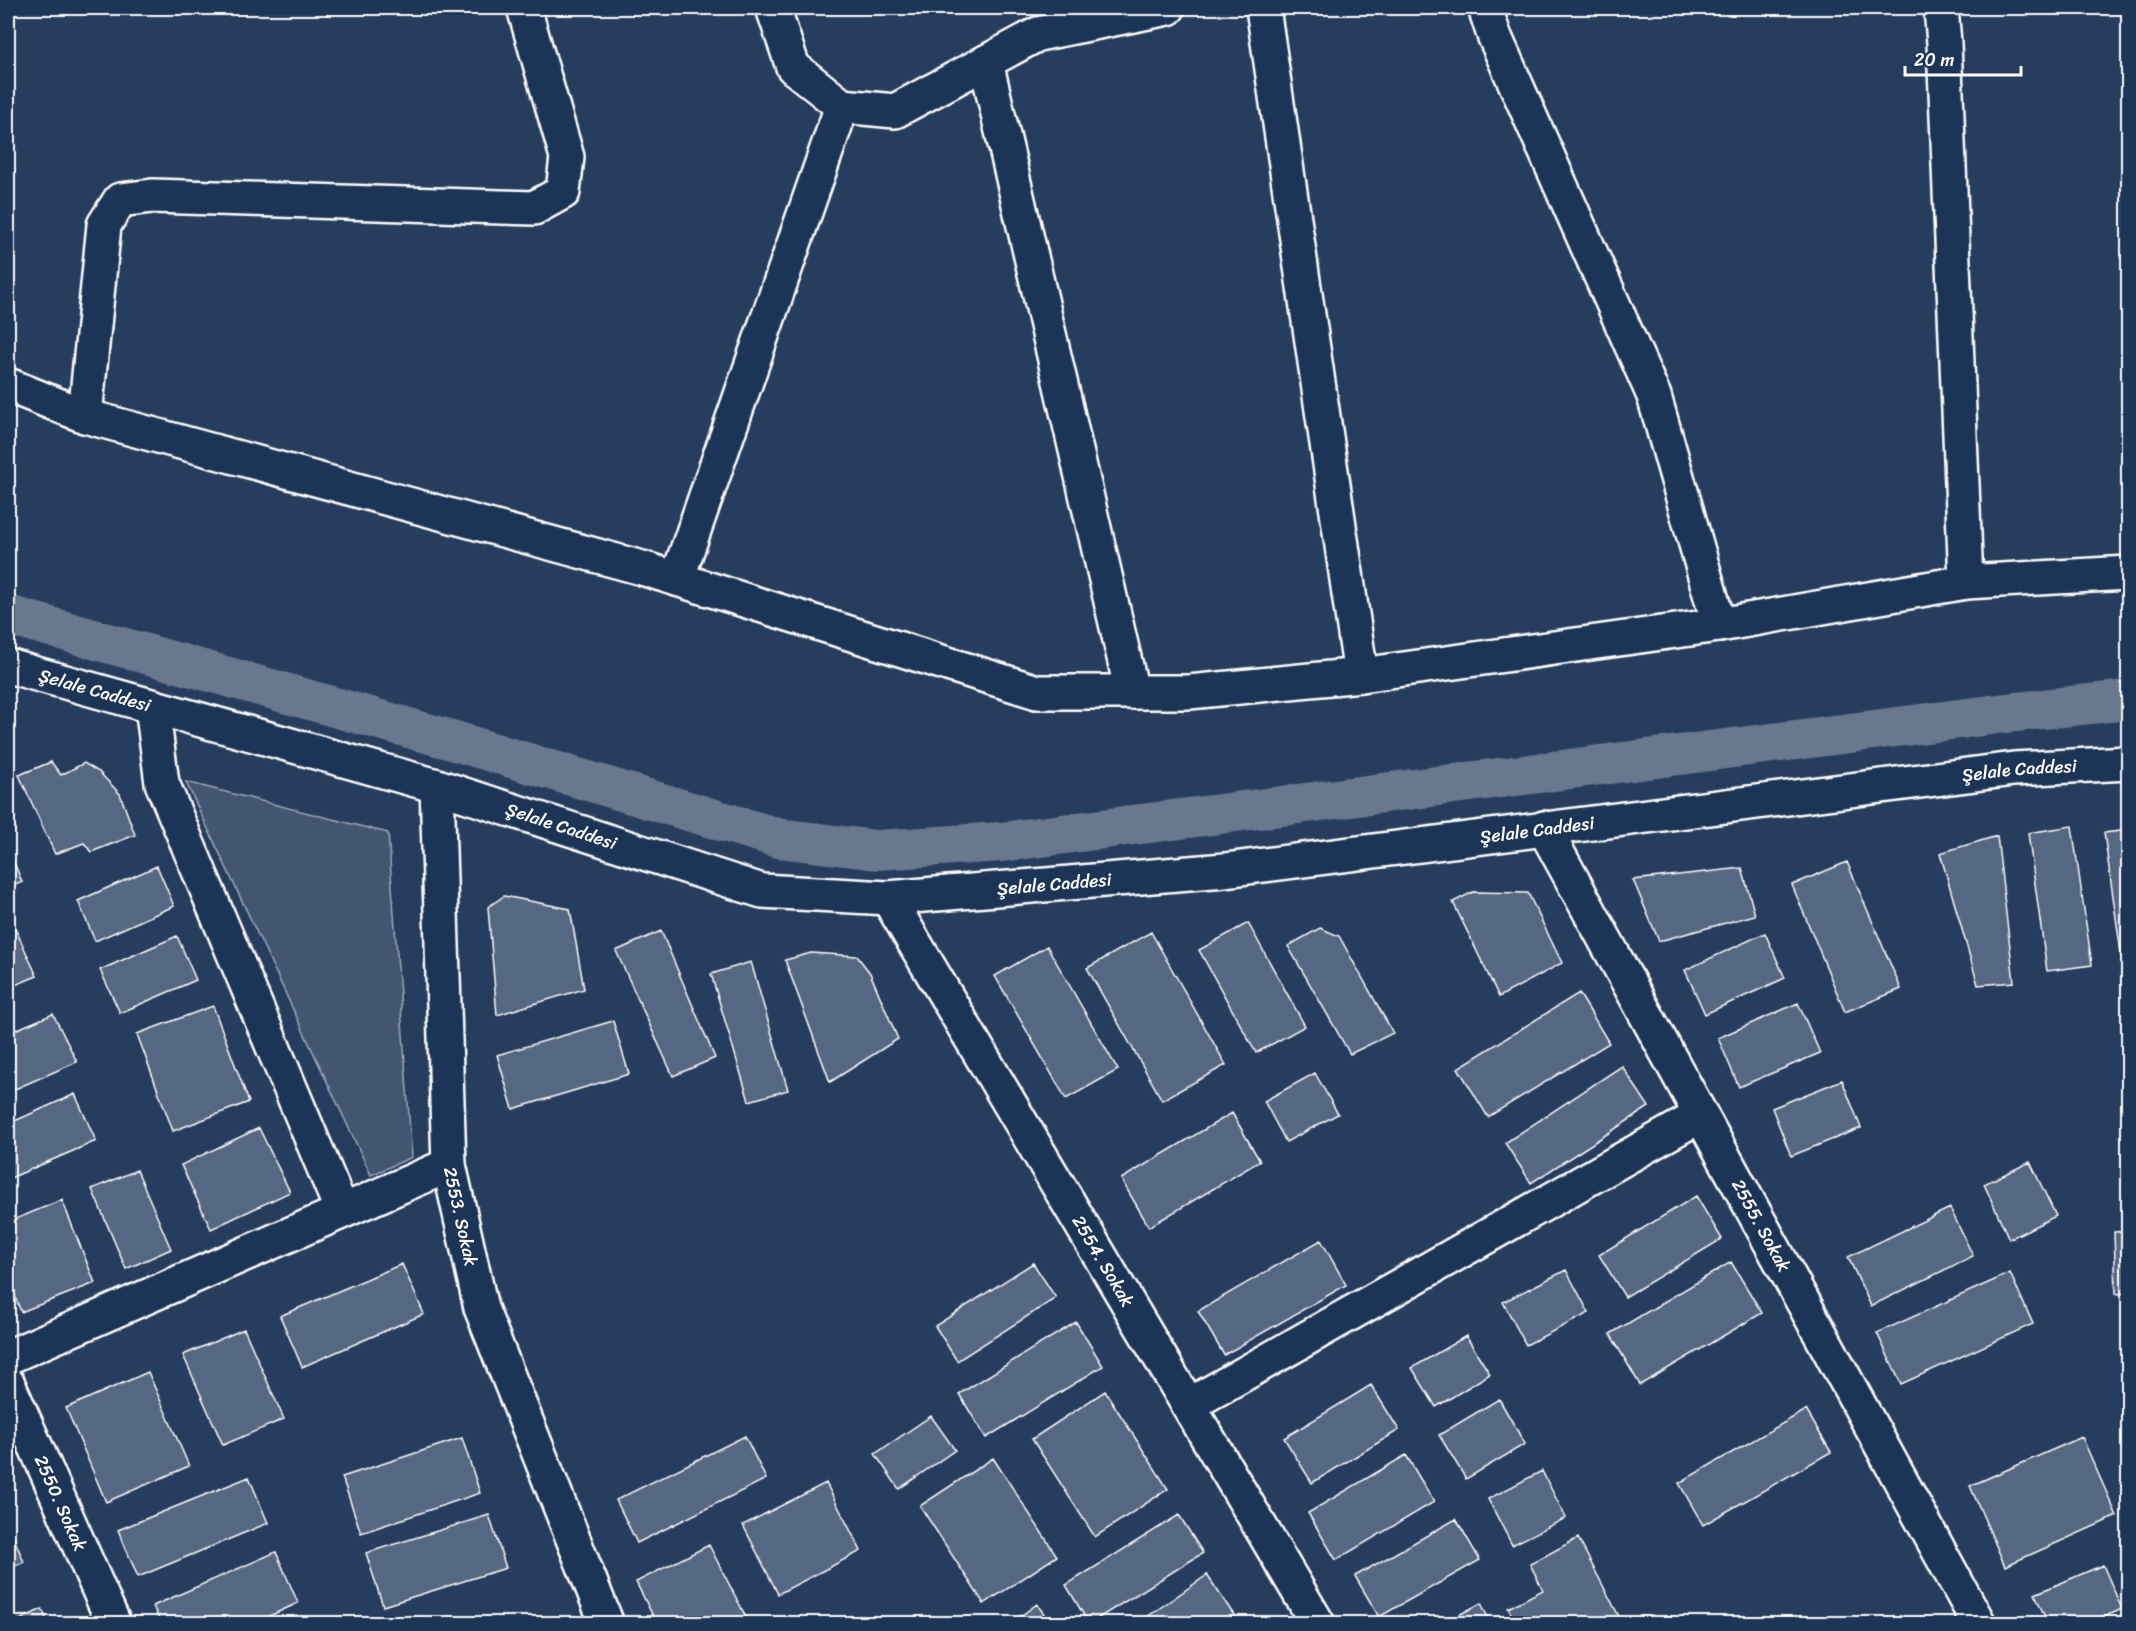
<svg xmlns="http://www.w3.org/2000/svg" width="2136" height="1631" viewBox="0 0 2136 1631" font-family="Sriracha,sans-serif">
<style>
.green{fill:#425672;stroke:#a0aab8;stroke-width:1.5}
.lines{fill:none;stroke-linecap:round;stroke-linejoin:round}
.canal{stroke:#67788e;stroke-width:40}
.building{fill:#556781;stroke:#fff;stroke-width:1.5}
.street-casing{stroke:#fff;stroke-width:38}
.secondary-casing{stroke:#fff;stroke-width:38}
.street{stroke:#1d3557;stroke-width:33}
.secondary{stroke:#1d3557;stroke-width:33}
.labels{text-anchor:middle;stroke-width:4.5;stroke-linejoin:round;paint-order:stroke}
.street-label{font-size:18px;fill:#fff;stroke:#1d3557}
</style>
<rect width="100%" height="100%" fill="#263d5e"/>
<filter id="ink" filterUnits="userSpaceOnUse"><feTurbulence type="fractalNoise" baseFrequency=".0167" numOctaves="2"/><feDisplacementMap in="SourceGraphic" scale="12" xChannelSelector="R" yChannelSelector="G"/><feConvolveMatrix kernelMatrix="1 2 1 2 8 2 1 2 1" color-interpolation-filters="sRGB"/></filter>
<g filter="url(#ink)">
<path class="green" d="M186,782L388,833L412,1157L371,1175Z"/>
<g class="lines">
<path class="canal" d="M8,615L448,739L778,838L877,850L1001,842L2006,713L2128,700"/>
</g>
<path class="building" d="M51,762L61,775L84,763L99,772L120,794L135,835L91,852L84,843L55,854L19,775Z
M2072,826L2092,965L2047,971L2028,833Z
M2128,830V980L2125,981L2104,833Z
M1997,836L2014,982L1978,985L1940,853Z
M8,848L22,882L8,888Z
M1847,862L1901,989L1845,1012L1792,885Z
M157,866L174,906L95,941L78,901Z
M1742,868L1755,915L1659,941L1633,880Z
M1473,892L1528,893L1562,963L1499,997L1453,902Z
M504,896L570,909L584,989L497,1015L488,907Z
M1248,923L1305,1026L1256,1053L1199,950Z
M15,928L37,976L8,988V931Z
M1320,928L1339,936L1393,1033L1350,1054L1288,946Z
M661,931L715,1058L673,1076L616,951Z
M1151,932L1226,1065L1162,1100L1087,968Z
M1765,933L1785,978L1705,1014L1685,970Z
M177,936L196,980L120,1013L100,970Z
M1047,946L1118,1070L1066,1099L995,976Z
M811,953L857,956L870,973L898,1039L830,1082L785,960Z
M751,962L788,1090L749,1101L711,974Z
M1579,993L1609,1043L1488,1117L1458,1068Z
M1798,1003L1820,1053L1739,1087L1718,1038Z
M213,1006L249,1102L173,1131L137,1034Z
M53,1014L77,1062L8,1092V1033Z
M613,1021L629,1074L513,1109L497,1055Z
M1622,1066L1649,1107L1531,1183L1505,1143Z
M1315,1073L1338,1114L1286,1142L1264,1101Z
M1842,1080L1861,1128L1791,1156L1772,1108Z
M75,1094L96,1141L8,1179V1124Z
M1232,1113L1260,1161L1149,1227L1121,1179Z
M259,1128L290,1192L211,1229L181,1165Z
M2030,1162L2056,1216L2009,1239L1984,1184Z
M137,1170L171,1249L126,1269L92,1189Z
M1696,1196L1722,1239L1625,1297L1599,1255Z
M62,1200L95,1283L21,1312L8,1277V1222Z
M1950,1208L1973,1256L1871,1306L1848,1257Z
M2128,1231V1293L2116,1294L2114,1232Z
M1321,1240L1346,1285L1224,1355L1198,1311Z
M1731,1262L1762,1313L1640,1385L1610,1334Z
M1033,1263L1056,1298L957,1361L935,1326Z
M402,1264L424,1314L302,1367L280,1316Z
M1566,1270L1589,1313L1526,1345L1503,1302Z
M2010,1273L2033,1324L1901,1384L1877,1333Z
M1076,1322L1103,1366L986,1438L959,1394Z
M244,1329L284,1419L223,1445L183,1355Z
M1466,1336L1490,1374L1436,1407L1412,1368Z
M148,1372L189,1466L106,1502L66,1408Z
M1371,1385L1399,1430L1312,1483L1284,1438Z
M1105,1391L1168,1489L1095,1537L1032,1439Z
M1499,1399L1525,1444L1466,1479L1439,1435Z
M1806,1410L1831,1452L1703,1525L1679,1483Z
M931,1416L955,1450L899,1489L875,1454Z
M745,1436L766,1479L637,1543L616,1500Z
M2082,1437L2117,1516L2005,1566L1970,1486Z
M462,1438L480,1493L361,1533L342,1477Z
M1406,1455L1434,1502L1336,1560L1308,1513Z
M993,1458L1057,1556L984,1604L920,1506Z
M1542,1471L1566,1518L1512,1545L1488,1499Z
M249,1477L268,1523L138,1577L118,1530Z
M826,1483L861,1551L778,1594L743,1525Z
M489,1515L506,1568L383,1606L366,1553Z
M1179,1515L1203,1553L1089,1624L1066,1585Z
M1456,1519L1480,1560L1379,1617L1355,1576Z
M8,1524L24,1562L8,1569Z
M1578,1538L1623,1624H1517L1508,1608L1543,1590L1530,1564Z
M709,1545L749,1623L657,1624L636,1582Z
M276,1552L298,1603L252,1624H161L153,1606Z
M2103,1565L2122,1609L2089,1624H2048L2035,1594Z
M1207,1575L1240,1624H1137Z
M1481,1603L1491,1624H1442Z
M1037,1604L1051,1624H1010Z
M42,1609L49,1624H11Z"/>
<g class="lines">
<g class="street-casing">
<g id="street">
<path d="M773,8L793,67L842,106L895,111L1038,34L1168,8"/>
<path d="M1263,8L1361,675"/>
<path d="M1485,8L1494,35L1654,396L1719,625"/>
<path d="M1941,8L1944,43L1966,582"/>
<path d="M986,62L1132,692"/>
<path d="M8,385L85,416L642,568L1037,692H1189L1361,675L1719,625L1966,582L2128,573"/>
<path d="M85,416L104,225L120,200L152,196L534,208L563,192L567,157L524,8"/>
<path d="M677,579L842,106"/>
<path d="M152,706L162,783L342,1211"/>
<path id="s1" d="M1544,828L1979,1624"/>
<path id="s2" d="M888,898L1318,1624"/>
<path d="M8,1357L449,1165"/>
<path id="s3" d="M8,1384L114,1624"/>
<path d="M1189,1405L1701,1115"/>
</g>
</g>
<g class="secondary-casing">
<g id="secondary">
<path id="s4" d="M8,666L437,786L762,891L888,898L1225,870L2014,769L2128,763"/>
<path id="s5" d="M437,786L449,1165L481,1308L607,1624"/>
</g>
</g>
<use href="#street" class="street"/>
<use href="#secondary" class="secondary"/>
</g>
</g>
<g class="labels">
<g class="street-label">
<text dy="6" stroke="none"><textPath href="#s4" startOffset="90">Şelale Caddesi</textPath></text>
<text dy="6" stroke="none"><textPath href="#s4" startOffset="2052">Şelale Caddesi</textPath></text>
<text dy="6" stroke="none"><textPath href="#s4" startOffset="576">Şelale Caddesi</textPath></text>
<text dy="6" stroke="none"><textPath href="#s4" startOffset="1566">Şelale Caddesi</textPath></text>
<text dy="6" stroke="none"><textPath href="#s4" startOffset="1080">Şelale Caddesi</textPath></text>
<text dy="6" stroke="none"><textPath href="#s5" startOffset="432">2553. Sokak</textPath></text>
<text dy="6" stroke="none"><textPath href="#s1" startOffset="453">2555. Sokak</textPath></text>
<text dy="6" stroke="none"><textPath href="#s2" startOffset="422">2554. Sokak</textPath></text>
<text dy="6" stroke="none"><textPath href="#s3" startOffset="130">2550. Sokak</textPath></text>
</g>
</g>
<rect width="2136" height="1631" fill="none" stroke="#1d3557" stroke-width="30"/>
<rect x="15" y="15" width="2106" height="1601" fill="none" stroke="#fff" stroke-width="2" filter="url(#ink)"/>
<path d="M1905 66v9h116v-9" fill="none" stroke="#ffffff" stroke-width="3"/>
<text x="1914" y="66" font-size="18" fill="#ffffff" stroke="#1d3557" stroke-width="4.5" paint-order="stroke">20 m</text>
</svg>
